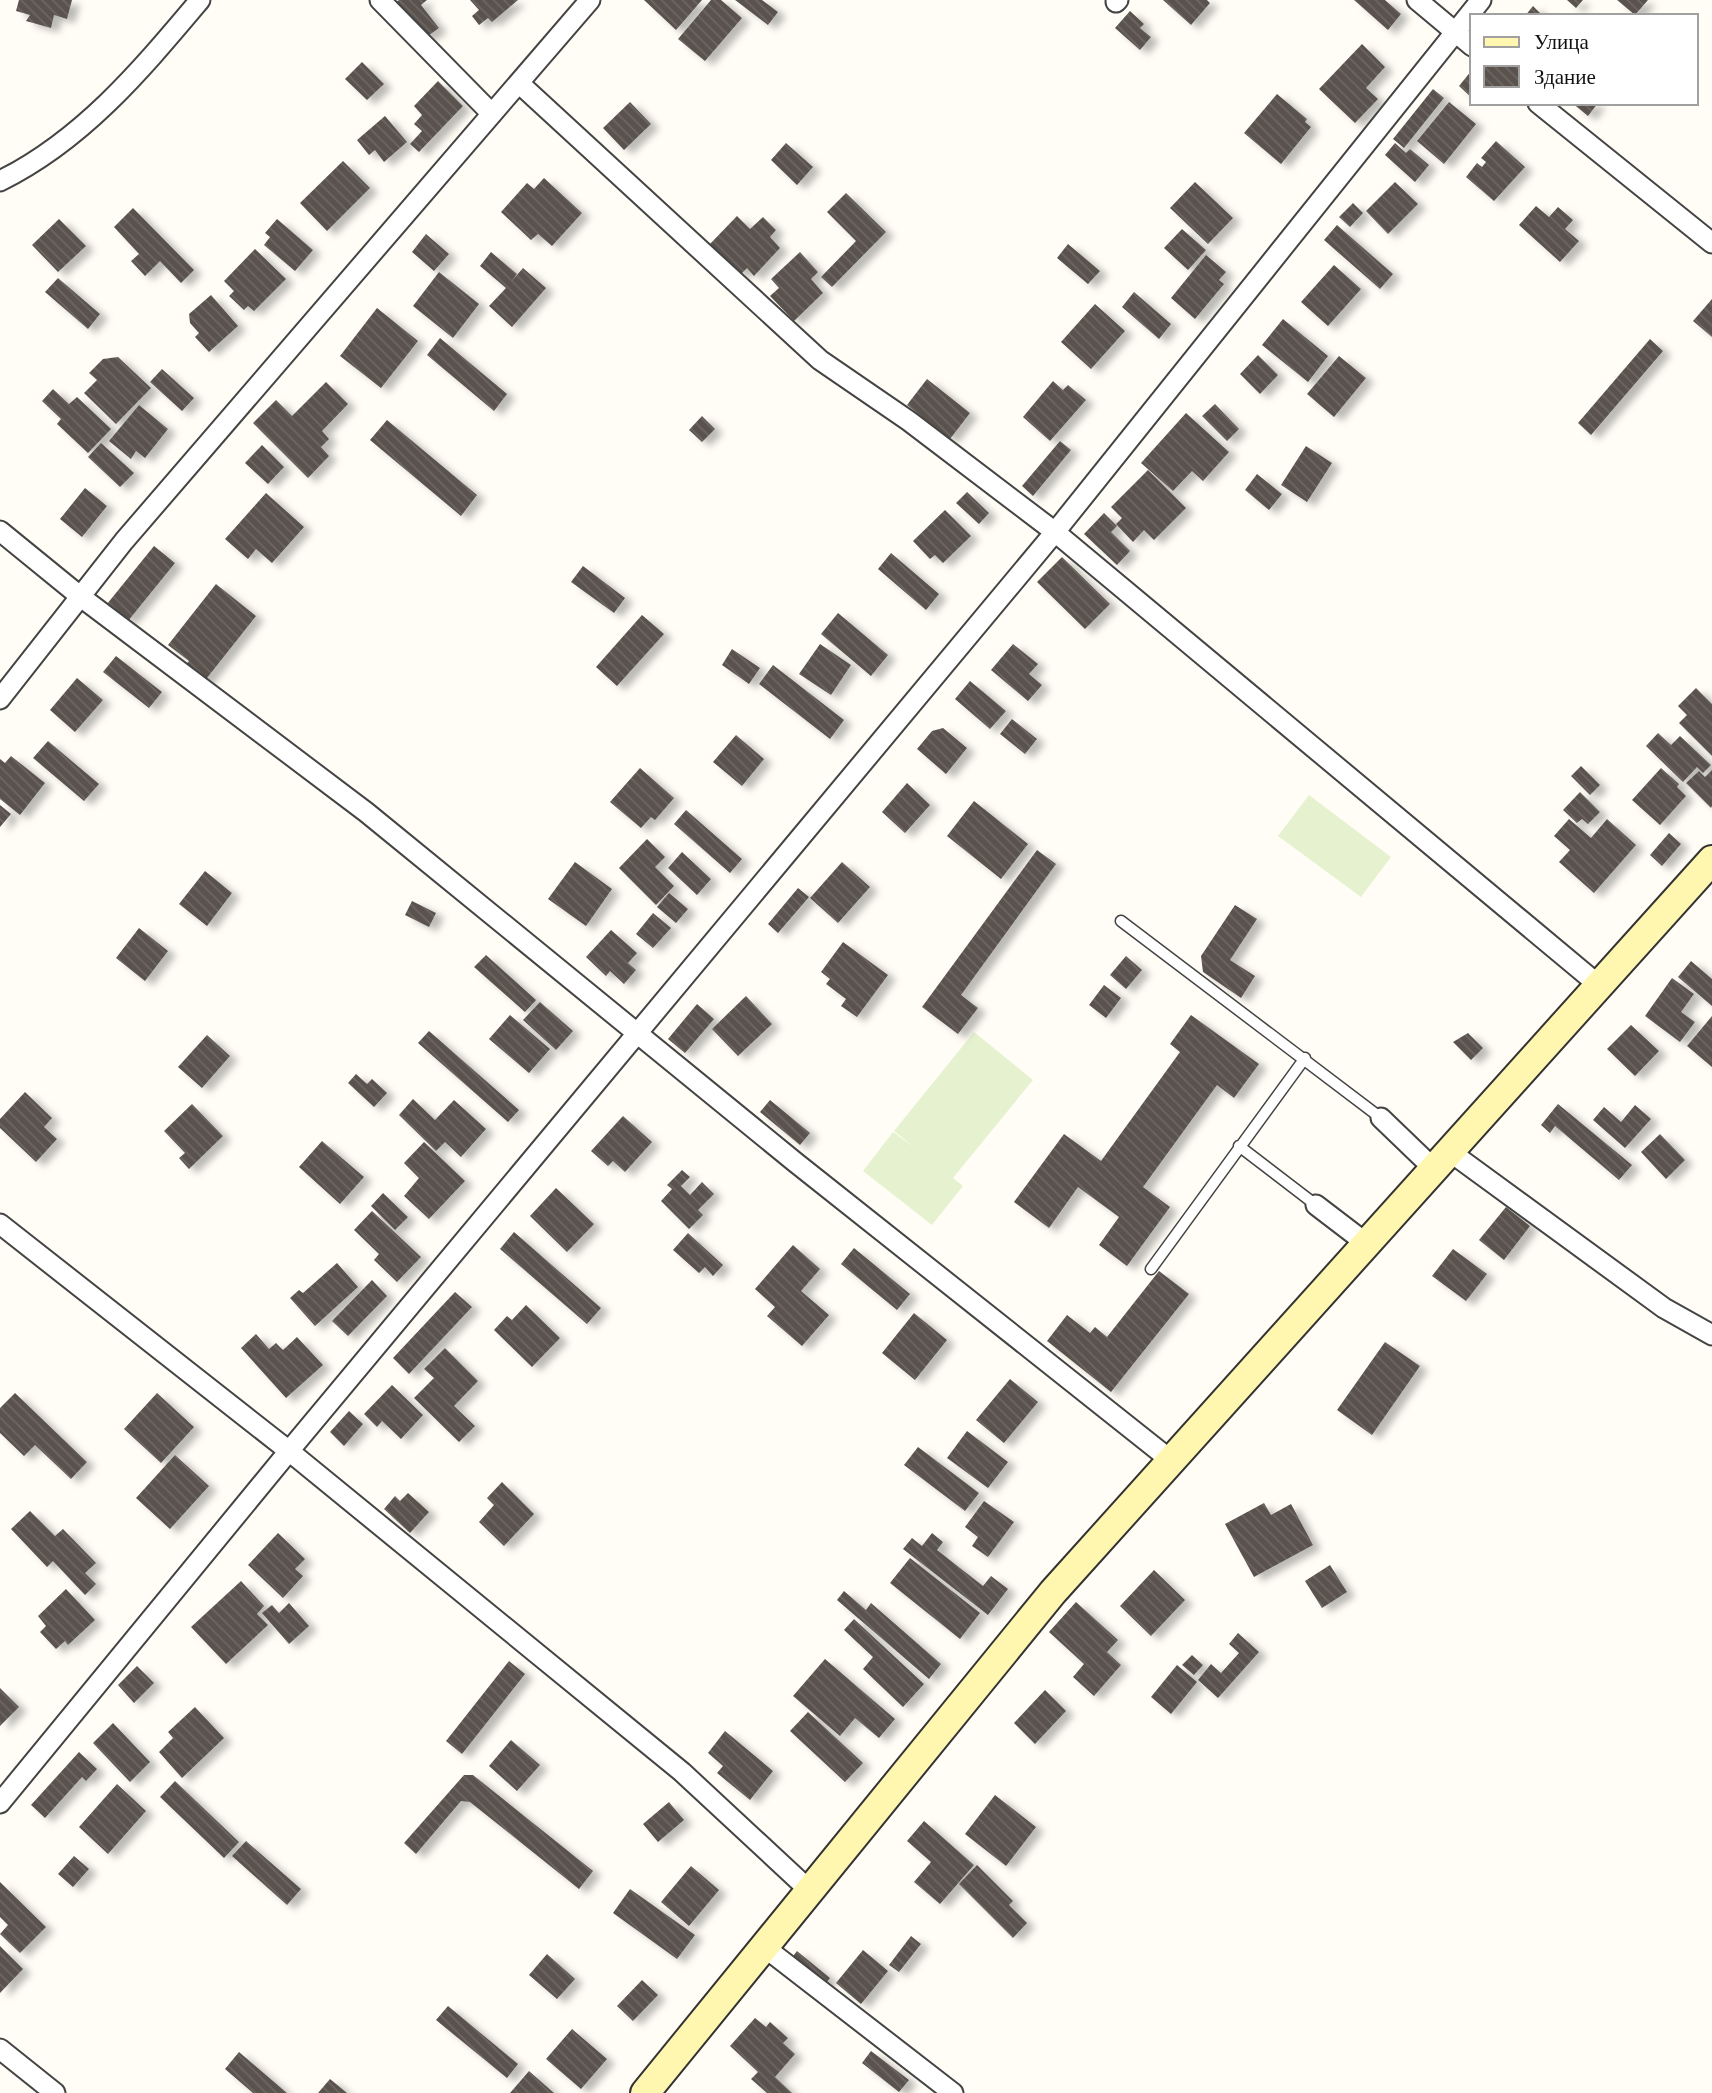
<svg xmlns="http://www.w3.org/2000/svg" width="1712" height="2093" viewBox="0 0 1712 2093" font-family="'Libre Baskerville',serif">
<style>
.pitch{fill:#e6f2cf}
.building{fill:url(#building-back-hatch);filter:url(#shadow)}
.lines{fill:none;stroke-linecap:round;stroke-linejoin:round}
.lane-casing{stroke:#444;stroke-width:13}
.street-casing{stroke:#444;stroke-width:23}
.secondary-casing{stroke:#333;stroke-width:32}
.lane{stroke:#fff;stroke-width:10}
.street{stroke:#fff;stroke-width:19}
.secondary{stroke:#fff6b0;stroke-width:28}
</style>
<defs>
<pattern id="building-back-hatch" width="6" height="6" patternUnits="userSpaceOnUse" patternTransform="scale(1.75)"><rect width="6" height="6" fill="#5a524d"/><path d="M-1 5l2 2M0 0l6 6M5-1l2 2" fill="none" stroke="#6d6662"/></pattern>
<filter id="shadow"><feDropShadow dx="8" dy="4.5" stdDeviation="3.5" flood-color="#0004"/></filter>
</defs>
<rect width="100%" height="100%" fill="#fffdf5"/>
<path class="pitch" d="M1309,795L1391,857L1361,897L1278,836Z
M974,1032L1033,1080L953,1178L963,1186L932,1225L863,1171L893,1132L915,1148L894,1131Z"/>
<path class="building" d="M19,0H72L67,19L54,15L51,28L26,21L30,15L16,11Z
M399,0H427L421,5L439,28L425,38L396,2Z
M470,0H518L492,22L488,18L479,25L472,16L479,10Z
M644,0H702L676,30Z
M711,0H721L742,18L705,61L678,39Z
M735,0H762L778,12L768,25Z
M1163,0H1207L1210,3L1191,25Z
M1354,0H1385L1401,14L1388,30Z
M1567,0H1583L1576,8Z
M1617,0H1648L1635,15Z
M1533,6L1543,16H1525Z
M1130,11L1144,24L1140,28L1151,37L1140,50L1115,28Z
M1362,44L1385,67L1366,88L1378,99L1355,123L1319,89Z
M362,62L384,84L367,100L345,79Z
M1472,70V98L1459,86Z
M438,81L463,106L419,152L410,144L422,131L414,124L422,115L414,106Z
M1433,89L1444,98L1404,148L1393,139Z
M1277,94L1307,119L1305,122L1311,127L1281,164L1244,133Z
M630,102L651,124L624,150L603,128Z
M1449,102L1476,124L1444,164L1417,141Z
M1572,103H1598L1588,116Z
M385,116L407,142L384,162L375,150L369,155L357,140Z
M1496,141L1525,167L1494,201L1466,177L1477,163L1482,167L1486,162L1481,158Z
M786,143L813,167L797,185L771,160Z
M1395,143L1406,153L1410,149L1429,165L1415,182L1385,155Z
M343,161L370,188L327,231L300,203Z
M544,178L582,213L552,246L538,234L531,240L501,212L527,183L534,189Z
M1195,182L1233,218L1208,244L1170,208Z
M1395,182L1418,204L1388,234L1366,211Z
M846,193L886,232L832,287L821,277L856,241L827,212Z
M1353,203L1363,213L1350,227L1339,217Z
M1536,206L1549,217L1558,207L1573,220L1565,229L1579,241L1560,262L1519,225Z
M133,208L194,270L181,283L160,261L145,276L131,261L139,254L114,227Z
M737,216L750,229L763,217L776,230L770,237L780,248L754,276L747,268L740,275L709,245Z
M59,219L86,246L58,272L32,245Z
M277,219L313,250L295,271L264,245L270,237L265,233Z
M1337,225L1393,274L1380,289L1324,240Z
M1182,229L1206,250L1188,270L1164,248Z
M426,234L449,254L434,271L412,252Z
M1068,244L1100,271L1088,284L1057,258Z
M255,249L286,279L254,311L248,306L244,310L229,296L234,291L224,281Z
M491,252L517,274L511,282L523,268L546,288L512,327L489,306L506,288L480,266Z
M800,252L818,272L811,279L823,293L794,321L770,296L779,288L771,279Z
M1206,255L1226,272L1219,280L1224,284L1195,319L1171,298Z
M1334,265L1361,289L1328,326L1301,302Z
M439,272L479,304L453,338L413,306Z
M58,278L100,314L88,329L45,292Z
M1134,292L1171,324L1159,339L1122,307Z
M211,295L238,326L209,352L195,337L199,333L190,323L189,314Z
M1712,299V337L1693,321Z
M1095,304L1125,331L1091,369L1061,342Z
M377,308L418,341L381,388L340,356Z
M1283,319L1328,356L1308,382L1262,345Z
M440,338L507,394L494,411L427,355Z
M1650,339L1663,351L1591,435L1578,423Z
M1258,355L1278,375L1260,394L1240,374Z
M1339,356L1366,378L1334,417L1307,394Z
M118,357L151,388L116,424L84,393L97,380L89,373L103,359Z
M162,369L194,398L182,411L150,382Z
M927,379L970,413L950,439L907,405Z
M1053,381L1063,390L1068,385L1086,400L1050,441L1023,417Z
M326,382L348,404L322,431L329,439L321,447L329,456L308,478L253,423L276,400L292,416Z
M53,389L69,404L77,397L111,429L88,453L57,424L61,419L42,401Z
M1215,404L1239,429L1227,441L1202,416Z
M139,405L168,429L145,458L136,451L131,459L109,441Z
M1186,413L1229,452L1203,481L1192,471L1173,491L1141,463Z
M702,416L715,429L702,442L689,430Z
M387,420L477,495L461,516L370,440Z
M1060,441L1071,450L1033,496L1022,486Z
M101,443L134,473L120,487L88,457Z
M262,445L284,467L268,484L245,463Z
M1306,446L1332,463L1307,502L1281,485Z
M1148,470L1186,508L1154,540L1144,530L1133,542L1116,524L1122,518L1111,507Z
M1257,474L1282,494L1269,510L1245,490Z
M85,488L107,506L82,537L60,519Z
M967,492L989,513L979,524L956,503Z
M266,493L304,527L272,563L256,549L248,559L225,539Z
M945,510L971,536L943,563L935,555L930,559L913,541Z
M1104,513L1117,526L1111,532L1130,551L1117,565L1084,534Z
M154,546L175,563L128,621L107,604Z
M891,553L939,594L926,610L878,569Z
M1062,557L1110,604L1085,629L1037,582Z
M583,566L625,598L614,613L571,582Z
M216,584L256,616L203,683L184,667L189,661L168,645Z
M838,613L888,655L871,676L821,634Z
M642,615L664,634L617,686L596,667Z
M820,644L851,665L831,695L799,674Z
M1013,644L1038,664L1029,674L1042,685L1028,701L991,670Z
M732,649L760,668L749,684L722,665Z
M116,656L162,692L149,708L103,672Z
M773,665L844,720L830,739L759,684Z
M77,678L103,700L75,732L50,710Z
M970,681L1006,711L990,729L955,699Z
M1696,688L1712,704V756L1679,723L1687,715L1678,706Z
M1012,719L1037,739L1025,754L1000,734Z
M943,728L967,748L946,774L917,749L932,731Z
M1658,733L1671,745L1680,736L1711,765L1703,773L1697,767L1683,782L1646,746Z
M736,735L764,759L742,786L713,762Z
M48,741L99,784L84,801L33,758Z
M11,756L45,783L20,815L0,799V759L5,763Z
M1581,766L1600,785L1590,795L1571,776Z
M640,768L674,798L655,820L651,817L641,828L610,802Z
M1661,768L1679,784L1677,787L1686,796L1660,825L1632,800Z
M1712,770V806L1711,808L1686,783L1699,771L1705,777Z
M907,783L930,805L905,833L882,812Z
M1580,792L1600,812L1588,824L1582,819L1577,823L1563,810Z
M974,801L1028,844L1001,879L947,836Z
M0,805L11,814L0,827Z
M686,810L742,859L730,873L674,824Z
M1569,819L1591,838L1607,819L1636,845L1594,893L1559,862L1570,850L1554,836Z
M1669,833L1681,844L1662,866L1650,855Z
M647,839L665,857L655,867L674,886L656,905L619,868Z
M1037,850L1056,864L961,995L978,1008L958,1034L922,1007Z
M682,852L711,879L697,895L668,868Z
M575,862L612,889L586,926L548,899Z
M842,862L870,887L838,923L810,898Z
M205,871L232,893L207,926L179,904Z
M798,888L809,897L778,933L768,924Z
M669,893L688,909L676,923L657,907Z
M412,901L436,913L429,927L405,915Z
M1235,905L1257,919L1230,960L1255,976L1241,998L1203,972L1201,956Z
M653,913L671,928L653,948L636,934Z
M139,928L168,951L145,981L116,958Z
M611,930L637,953L628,963L636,970L624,984L610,971L606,976L586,957Z
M843,942L888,975L857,1017L841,1006L846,999L826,984L830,979L821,972Z
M486,955L536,1000L525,1012L474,967Z
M1126,956L1142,970L1126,989L1110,975Z
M1691,961L1712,979V1006L1678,977Z
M1672,978L1694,994L1681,1012L1695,1022L1680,1042L1645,1016Z
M1104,985L1121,998L1106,1018L1089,1005Z
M746,996L772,1024L738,1056L712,1029Z
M540,1002L573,1031L556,1050L523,1020Z
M697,1004L714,1019L685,1053L668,1039Z
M510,1015L550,1049L529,1073L489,1039Z
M1191,1015L1259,1064L1234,1098L1217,1085L1143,1187L1170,1207L1127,1266L1099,1245L1119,1217L1078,1187L1049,1228L1014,1202L1064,1134L1101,1161L1180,1052L1170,1044Z
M1712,1016V1067L1687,1046Z
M1631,1025L1659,1051L1635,1076L1607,1049Z
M429,1031L519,1110L508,1122L418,1043Z
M1468,1033L1483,1048L1471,1060L1453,1042Z
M207,1035L230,1056L202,1088L178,1067Z
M356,1074L367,1084L372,1079L387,1093L374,1107L348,1083Z
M25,1092L52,1118L44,1127L57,1139L36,1162L0,1128V1119Z
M413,1099L435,1120L454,1100L486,1129L461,1157L445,1142L436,1151L399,1115Z
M770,1100L810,1133L800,1145L760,1112Z
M192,1104L223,1136L189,1169L179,1158L185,1153L164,1131Z
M1558,1104L1632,1165L1619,1180L1555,1126L1550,1133L1541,1125Z
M1635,1105L1651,1119L1625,1148L1593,1120L1604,1107L1621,1122Z
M623,1116L652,1142L625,1172L613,1161L608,1166L591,1151Z
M1660,1134L1685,1160L1666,1179L1641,1152Z
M322,1141L364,1177L340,1204L299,1167Z
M424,1142L465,1181L429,1219L404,1196L419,1178L404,1163Z
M682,1170L690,1177L681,1186L690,1195L702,1182L714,1194L698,1210L703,1215L689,1229L661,1201L672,1189L667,1185Z
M556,1188L594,1224L567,1252L530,1216Z
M383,1193L408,1217L395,1230L371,1206Z
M1506,1207L1530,1226L1504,1260L1479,1240Z
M372,1211L421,1257L397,1282L374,1260L379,1254L354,1230Z
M514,1232L601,1308L587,1324L500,1249Z
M688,1233L723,1265L713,1276L705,1267L699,1273L673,1250Z
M793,1245L820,1269L801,1291L829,1315L802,1346L767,1316L775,1307L755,1289Z
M854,1248L910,1294L897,1310L841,1264Z
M1453,1249L1487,1274L1466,1301L1432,1276Z
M337,1263L358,1287L315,1326L290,1298L299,1290L303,1293Z
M1159,1271L1189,1294L1111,1392L1047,1341L1067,1315L1090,1333L1095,1327L1107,1337Z
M372,1280L387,1296L348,1336L332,1321Z
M455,1292L472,1307L409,1374L393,1358Z
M526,1305L560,1338L532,1367L494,1330L507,1316L512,1320Z
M914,1313L947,1340L915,1380L882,1353Z
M256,1334L269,1349L276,1343L283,1350L297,1337L323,1365L286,1398L241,1348Z
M1385,1342L1420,1366L1372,1435L1337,1410Z
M445,1348L478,1381L454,1406L475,1426L459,1442L414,1398L434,1378L424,1369Z
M1010,1379L1038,1402L1004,1443L976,1420Z
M392,1385L423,1415L401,1439L382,1421L377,1427L364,1414Z
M15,1393L87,1462L71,1479L35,1445L24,1456L0,1433V1408Z
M157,1393L194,1427L161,1463L124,1429Z
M349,1411L363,1424L344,1446L330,1432Z
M967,1431L1008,1462L988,1488L947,1458Z
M918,1447L979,1493L965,1511L904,1465Z
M175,1455L209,1486L170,1529L136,1498Z
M502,1482L534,1514L504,1546L479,1522L494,1505L487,1498Z
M408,1493L429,1512L410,1533L384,1509L395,1496L400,1501Z
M984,1501L1014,1522L988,1557L972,1546L978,1537L965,1527Z
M1264,1503L1271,1515L1291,1504L1313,1545L1254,1577L1225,1524Z
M30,1511L55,1536L63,1529L96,1563L85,1573L96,1584L85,1595L53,1561L47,1567L11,1529Z
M278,1533L305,1559L295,1569L303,1576L283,1598L248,1565Z
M932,1533L943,1542L937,1550L983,1586L991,1576L1008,1589L988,1615L903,1549L912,1538L922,1546Z
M910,1558L980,1613L960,1639L890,1583Z
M1330,1565L1347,1592L1322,1608L1305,1581Z
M1154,1570L1185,1600L1151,1636L1120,1606Z
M241,1581L264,1606L257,1614L268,1625L226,1664L191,1627Z
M66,1589L95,1620L68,1645L65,1641L56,1649L40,1632L46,1626L38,1616Z
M844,1591L866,1610L871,1603L941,1664L929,1679L837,1600Z
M1076,1602L1118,1640L1107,1652L1121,1665L1094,1696L1073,1677L1084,1664L1049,1632Z
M289,1603L309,1626L289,1644L262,1613L272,1605L279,1613Z
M854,1619L924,1684L903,1707L863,1669L873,1657L844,1630Z
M1238,1633L1259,1652L1218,1698L1198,1680L1211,1664L1221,1673L1239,1653L1229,1644Z
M1192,1655L1203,1665L1194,1675L1182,1665Z
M825,1659L895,1719L879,1738L855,1718L840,1736L793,1696Z
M509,1661L525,1674L462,1754L446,1741Z
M1177,1665L1197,1682L1171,1714L1151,1697Z
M137,1666L154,1683L134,1703L118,1685Z
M0,1688L19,1707L0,1726Z
M1045,1690L1066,1711L1035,1744L1014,1723Z
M195,1707L224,1738L182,1778L159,1752L173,1738L168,1732Z
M808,1712L863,1763L845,1782L790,1731Z
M113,1723L150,1762L130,1782L93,1743Z
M725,1731L773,1771L750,1800L717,1773L723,1766L708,1753Z
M511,1740L540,1765L517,1791L489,1766Z
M79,1752L97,1769L86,1781L82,1777L45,1818L31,1805Z
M464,1775H473L593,1871L579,1889L470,1802L461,1801L416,1854L404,1843Z
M175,1781L239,1842L224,1858L160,1797Z
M117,1784L146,1811L108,1854L79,1827Z
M995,1795L1036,1827L1006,1866L965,1834Z
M669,1802L684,1820L658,1842L643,1824Z
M924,1821L974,1865L940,1904L914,1882L931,1862L907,1841Z
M246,1841L301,1889L287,1905L232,1856Z
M74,1856L89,1869L73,1887L58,1874Z
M977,1865L1013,1901L1009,1905L1027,1923L1013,1938L959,1884Z
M691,1866L719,1890L689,1926L661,1902Z
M0,1882L46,1927L20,1953L0,1934L8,1925L0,1917Z
M630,1889L695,1935L677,1959L613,1913Z
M911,1936L921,1944L899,1972L889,1965Z
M0,1946L23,1969L0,1993Z
M863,1950L888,1971L861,2004L836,1983Z
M797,1951L830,1978L823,1987L790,1960Z
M547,1954L575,1979L557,1999L529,1975Z
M642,1980L658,1995L633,2021L617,2006Z
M448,2006L518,2064L507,2078L436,2020Z
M755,2018L766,2027L770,2022L788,2038L783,2043L795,2054L775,2077L792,2093H767L751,2079L758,2072L730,2046Z
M572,2029L607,2059L581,2089L546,2059Z
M871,2051L909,2080L899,2092L862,2063Z
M239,2052L287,2093H253L225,2069Z
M529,2071L554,2093H510Z
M330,2079L347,2093H318Z"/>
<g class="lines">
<g class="lane-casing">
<path id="lane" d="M1121,921L1381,1118
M1239,1146L1316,1205
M1151,1269L1305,1058"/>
</g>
<g class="street-casing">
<path id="street" d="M380,0L492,114
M1417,0L1472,46
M1116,2L1118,0
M520,84L820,360L909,421L1055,532L1601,987
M1538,103L1712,243
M0,181C83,140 141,70 200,0
M0,531L81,597L366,812L795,1162L1173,1462
M0,699L124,541L590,0
M1381,1118L1434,1169
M1449,1151L1664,1308L1712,1335
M1316,1205L1367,1244
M0,1224L289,1451L682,1772L808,1889
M0,1803L289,1451L1055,532L1481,0
M763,1946L953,2093
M0,2049L55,2093"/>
</g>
<g class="secondary-casing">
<path id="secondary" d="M645,2093L1053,1592L1712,860"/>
</g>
<use href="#lane" class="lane"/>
<use href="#street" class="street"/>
<use href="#secondary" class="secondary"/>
</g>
<rect x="1470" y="14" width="228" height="91" fill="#ffffff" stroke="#a0a0a0" stroke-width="2"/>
<rect x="1484" y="37" width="35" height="10" fill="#fff6b0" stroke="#a0a0a0" stroke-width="2"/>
<text x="1534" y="49" font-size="21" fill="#111111">Улица</text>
<rect x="1484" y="66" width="35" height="21" fill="url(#building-back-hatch)" stroke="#a0a0a0" stroke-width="2"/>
<text x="1534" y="84" font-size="21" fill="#111111">Здание</text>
</svg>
